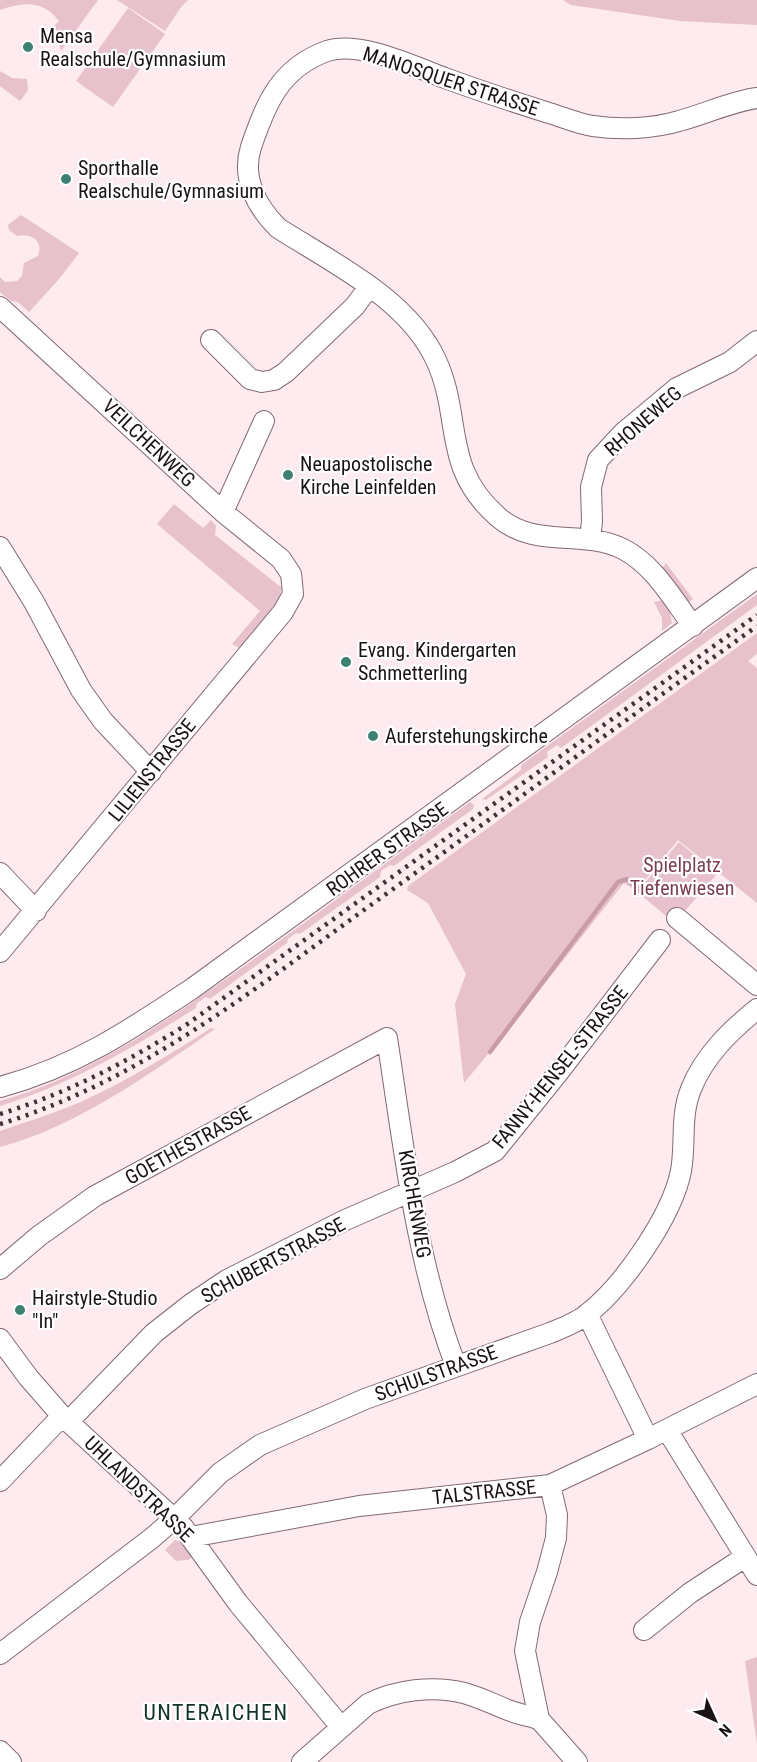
<svg xmlns="http://www.w3.org/2000/svg" width="757" height="1762" viewBox="0 0 757 1762" font-family="'Roboto Condensed',sans-serif">
<style>
.green{fill:#e7c1cb}
.lines{fill:none;stroke-linecap:round;stroke-linejoin:round}
.stream{stroke:#c99aa7;stroke-width:4.5}
.minor-casing{stroke:#846a71;stroke-width:22}
.minor{stroke:#fff;stroke-width:20}
.rail{stroke:#3d3234;stroke-width:4.5;stroke-dasharray:3 6;stroke-linecap:butt}
.poi-dot{fill:#3e8173;stroke:#fff;stroke-width:2}
.labels{text-anchor:middle;stroke-width:4.5;stroke-linejoin:round;paint-order:stroke}
.poi-label{font-size:20px;fill:#1c1214;stroke:#fff;text-anchor:start}
.street-label{font-size:20px;fill:#1c1214;stroke:#fff}
.park-label{font-size:20px;fill:#7c3e52;stroke:#fff}
.quarter-label{font-size:22px;letter-spacing:1.5px;fill:#12322b;stroke:#fff}
</style>
<rect width="100%" height="100%" fill="#fdebef"/>
<path class="green" d="M0,0H98L61,51L54,26L59,21C43,0 24,2 0,10Z
M117,0H188L181,7L165,31Z
M563,0H757V25L680,21L571,5Z
M128,8L165,34L113,107L76,81Z
M0,71L12,78L27,79L28,90L20,101L0,86Z
M21,215L79,253L60,278L29,312L18,302L11,301L0,292V277L5,282L17,281L22,276L24,263L38,256C44,240 31,233 17,236L9,230L8,225Z
M174,504L203,528L211,520L216,526L215,535L282,588L277,603L239,648L232,644L260,611L157,524Z
M666,563L693,599L689,602L681,597L662,569Z
M757,594V605L561,748L557,745L547,752L548,757L486,800L482,799L521,770V765Z
M663,600L669,608L672,623L662,631V618L654,602Z
M757,633V654L748,661L757,668V903L678,840L636,891L624,883L512,1025L464,1083L455,1004L466,974L428,903L407,890L408,886Z
M470,802L474,805L473,809L394,866L390,865L381,871L380,877L300,934L296,933L288,939L287,943L210,999L206,997L197,1003L196,1008C133,1048 71,1084 0,1106V1101C95,1074 173,1016 253,960C325,908 397,855 470,802Z
M679,842L717,874L683,913L671,920L637,892Z
M211,1028L215,1029C149,1074 78,1126 0,1147V1131C29,1121 59,1112 87,1099C130,1079 171,1054 211,1028Z
M175,1540L182,1542L195,1555L188,1560L176,1561L165,1550Z
M757,1657V1744L745,1661Z"/>
<g class="lines">
<path class="stream" d="M490,1052L618,882L627,879L644,894"/>
<g class="minor-casing">
<path id="minor" d="M0,307L223,512L281,559L291,574L292,583L293,594L283,612L0,952
M211,340L250,379L262,382L274,380L286,372L355,306L369,287
M223,512L264,421
M590,540L592,521L591,487L598,460L623,433L677,388L730,362L757,341
M0,547L34,602L81,690L103,721L151,772
M693,626C672,598 654,565 623,549C583,529 534,549 498,517C441,467 463,419 436,360C408,299 333,263 278,228C257,207 241,178 251,147C266,103 280,68 327,51C359,40 415,67 445,78C480,91 514,102 549,113C563,117 578,124 593,126C620,130 652,129 679,121C705,114 730,102 757,98
M0,873L36,911
M677,918L757,985
M0,1087C75,1067 130,1030 193,988L757,578
M0,1269L39,1236L95,1196L387,1038C404,1148 416,1262 456,1366
M587,1314L648,1439
M0,1339L28,1377L62,1416L183,1527L238,1603L341,1727
M68,1422L154,1333L191,1304L227,1280L343,1221L455,1172L495,1151L558,1073L660,940
M667,1430L757,1575
M0,1481L62,1416
M550,1485L557,1515L556,1538L547,1572L530,1622L525,1651L539,1719L577,1762
M191,1537L359,1506L550,1485L648,1439L757,1384
M644,1630L690,1593L745,1557
M0,1654L152,1538L175,1518L220,1473L260,1445L365,1399L550,1333C562,1328 576,1323 586,1315C623,1287 672,1216 681,1171C686,1143 680,1116 691,1089C704,1056 730,1031 757,1009
M0,1751L11,1762
M302,1762L368,1704C396,1690 433,1685 464,1693C479,1697 493,1704 508,1710C518,1714 529,1716 539,1719"/>
</g>
<use href="#minor" class="minor"/>
<path class="rail" d="M0,1114C68,1093 125,1063 186,1025L757,615
M0,1124C141,1081 257,987 375,902C503,810 630,717 757,626"/>
</g>
<g class="poi-dot">
<circle cx="28" cy="47" r="6"/>
<circle cx="66" cy="179" r="6"/>
<circle cx="288" cy="475" r="6"/>
<circle cx="346" cy="662" r="6"/>
<circle cx="373" cy="736" r="6"/>
<circle cx="20" cy="1310" r="6"/>
</g>
<g class="labels">
<g class="poi-label">
<text x="40" y="43">Mensa<tspan x="40" dy="23">Realschule/Gymnasium</tspan></text>
<text x="78" y="175">Sporthalle<tspan x="78" dy="23">Realschule/Gymnasium</tspan></text>
<text x="300" y="471">Neuapostolische<tspan x="300" dy="23">Kirche Leinfelden</tspan></text>
<text x="358" y="657">Evang. Kindergarten<tspan x="358" dy="23">Schmetterling</tspan></text>
<text x="385" y="743">Auferstehungskirche</text>
<text x="32" y="1305">Hairstyle-Studio<tspan x="32" dy="23">"In"</tspan></text>
</g>
<g class="street-label">
<text transform="translate(451 81) rotate(18)" y="7">MANOSQUER STRASSE</text>
<text transform="translate(643 421) rotate(-41)" y="7">RHONEWEG</text>
<text transform="translate(149 443) rotate(43)" y="7">VEILCHENWEG</text>
<text transform="translate(152 770) rotate(-51)" y="7">LILIENSTRASSE</text>
<text transform="translate(387 849) rotate(-36)" y="7">ROHRER STRASSE</text>
<text transform="translate(560 1067) rotate(-51)" y="7">FANNY-HENSEL-STRASSE</text>
<text transform="translate(188 1145) rotate(-29)" y="7">GOETHESTRASSE</text>
<text transform="translate(415 1204) rotate(80)" y="7">KIRCHENWEG</text>
<text transform="translate(273 1260) rotate(-28)" y="7">SCHUBERTSTRASSE</text>
<text transform="translate(436 1373) rotate(-20)" y="7">SCHULSTRASSE</text>
<text transform="translate(139 1489) rotate(44)" y="7">UHLANDSTRASSE</text>
<text transform="translate(484 1492) rotate(-6)" y="7">TALSTRASSE</text>
</g>
<g class="park-label">
<text x="682" y="872">Spielplatz<tspan x="682" dy="23">Tiefenwiesen</tspan></text>
</g>
<g class="quarter-label">
<text x="216" y="1720">UNTERAICHEN</text>
</g>
</g>
<g transform="translate(715 1720) rotate(135)" stroke="#ffffff" stroke-width="4.5" paint-order="stroke">
<path d="M0-4.5L10 22L0 15L-10 22Z" fill="#1c1214"/>
<text y="-9" font-size="16" font-weight="bold" text-anchor="middle" fill="#1c1214">N</text>
</g>
</svg>
